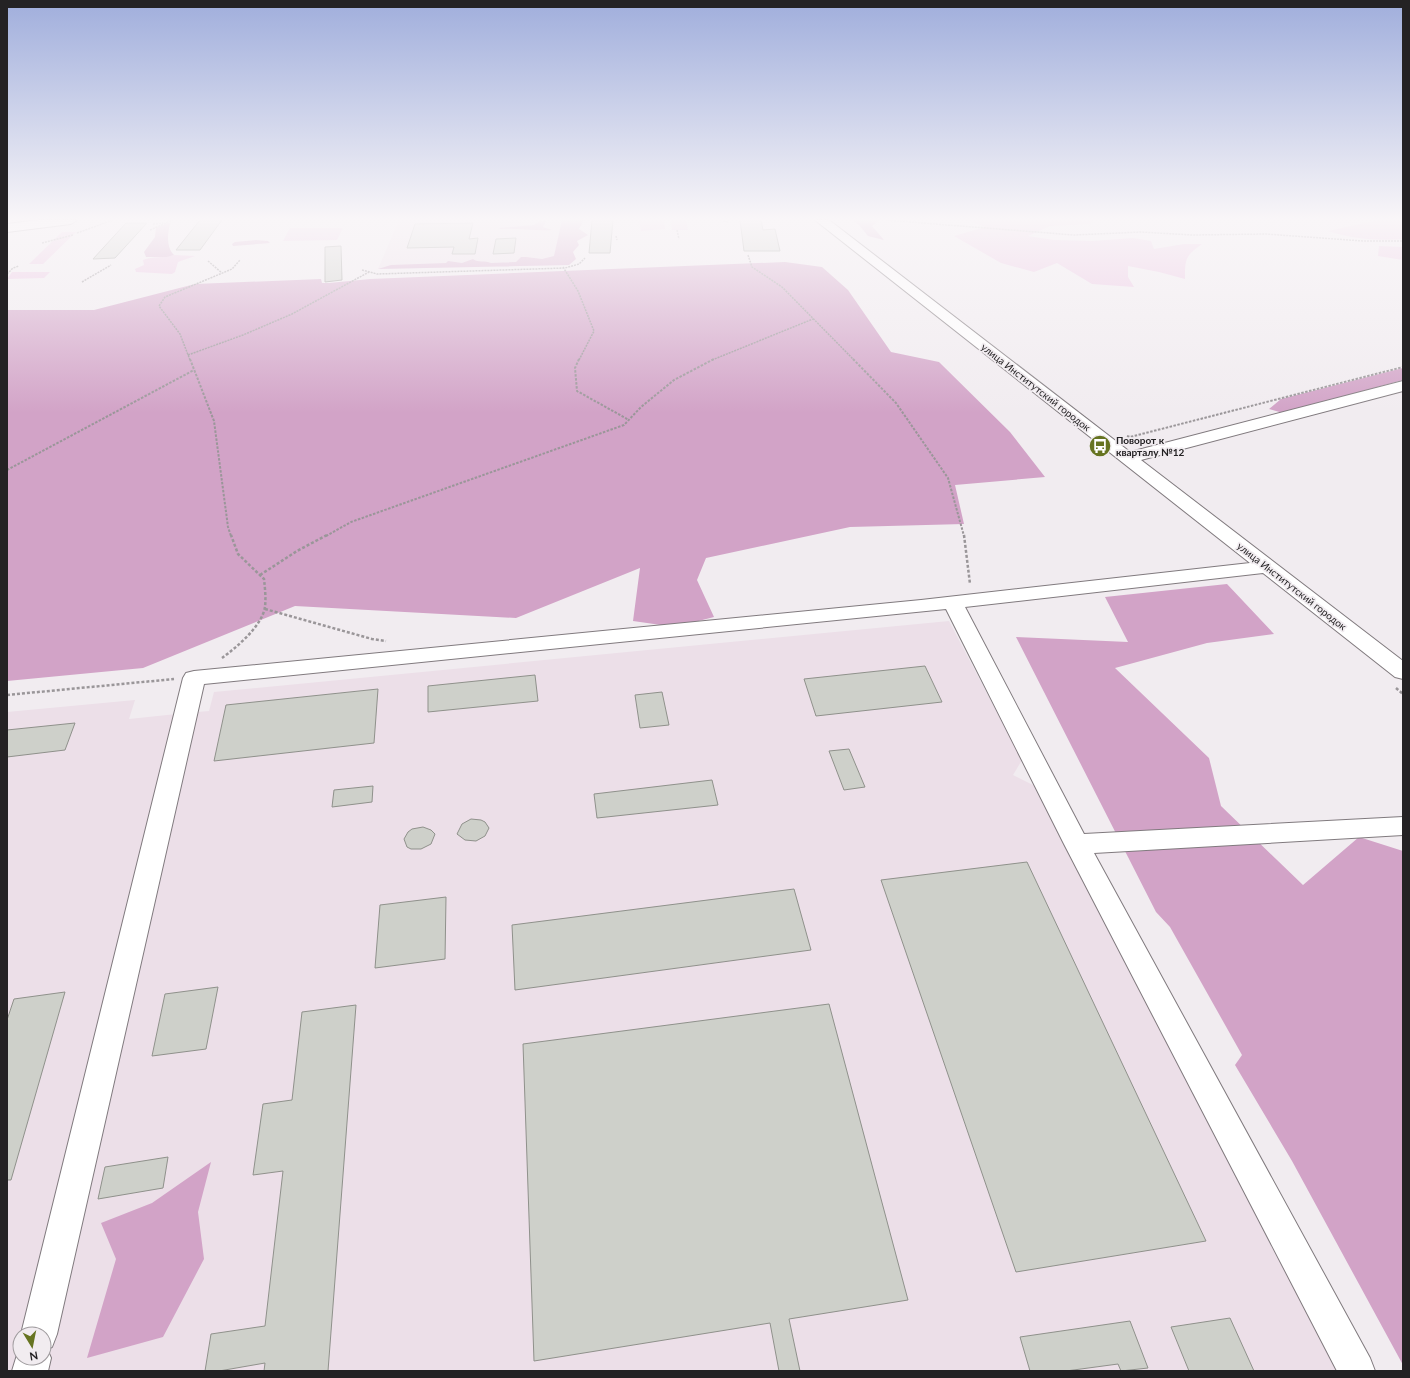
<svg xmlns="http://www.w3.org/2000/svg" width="1410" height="1378" viewBox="0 0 1410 1378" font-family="Lato,sans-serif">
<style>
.built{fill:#ecdfe8;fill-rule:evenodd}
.green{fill:#ebc3e1}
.forest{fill:#d2a3c7}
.building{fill:#ced0ca;stroke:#8f918b}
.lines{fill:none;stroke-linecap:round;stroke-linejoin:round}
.minor-casing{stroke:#807a7e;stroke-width:2}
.path-far2{stroke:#9a9699;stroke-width:1.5;stroke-dasharray:2 1;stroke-linecap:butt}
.path-far1{stroke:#9a9699;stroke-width:2;stroke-dasharray:2.5 1.5;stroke-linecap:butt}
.path{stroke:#9a9699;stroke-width:2.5;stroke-dasharray:3 2;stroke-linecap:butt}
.minor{fill:#fff;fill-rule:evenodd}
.labels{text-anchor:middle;stroke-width:3.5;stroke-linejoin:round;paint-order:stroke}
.far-street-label{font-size:10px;fill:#242224;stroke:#f1ecf0}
.far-poi-label{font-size:10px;font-weight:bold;fill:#242224;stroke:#f1ecf0;text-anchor:start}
</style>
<rect width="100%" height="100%" fill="#f1ecf0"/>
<path class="built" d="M399,220H575L569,265L378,269Z
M949,621L1022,760L1013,775L1041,789L1343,1371H7V712L135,700L129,719L186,713L209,711L214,692ZM20,1334H44V1358H20Z"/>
<path class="green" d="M639,220H664L665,229L641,231Z
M671,220H686L688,230H672Z
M967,220H1093L1090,224L1050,226L1028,236L1054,240L1093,241L1133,238L1151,241L1154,249L1184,244H1202C1185,256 1185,259 1185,279L1159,272L1128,266V277L1134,287L1092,284L1057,263L1034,272L1001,263L954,236L985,227Z
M1378,220H1403V239C1376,241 1354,239 1328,231Z
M290,228H343L337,240L283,241Z
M62,232H76L43,264H29Z
M1379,246L1403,247V260L1378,256Z
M174,255L195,256L178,262L175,272L172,274L136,272L135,269L144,265L143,260C153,256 164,258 174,255Z
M12,272H50L44,278L7,279Z"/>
<path class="forest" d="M562,220H584L579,229L588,235L577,241L579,245L573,252L576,259L569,265L378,269L391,265L446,263L448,261L462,263L473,259C478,263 485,260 491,263L516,262L521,257H526L542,259L554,256Z
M852,220H880L872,226L884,240L868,236L859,225Z
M540,221H546L543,227L552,230C534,231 518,228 501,229L499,228L534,225Z
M171,222C167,232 166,247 174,255L167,257H146L144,252L155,237L156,228Z
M256,240L268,241L270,243L233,246L232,244L235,242Z
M785,262L822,267L848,290L891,352L939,362L1010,432L1045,477L955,485L964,524L850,527L706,558L697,580L714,617L675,627L633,621L640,568L516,618L295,606L143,668L7,681V310H94L195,284L321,279L322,283H329L370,279Z
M1403,368V380L1283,413L1269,409L1281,399Z
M1227,584L1274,634L1207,643L1115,668L1209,758L1221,806L1303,885L1359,837L1403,851V1365L1292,1161L1235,1065L1242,1055L1170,927L1156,912L1016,637L1128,642L1105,597Z
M211,1162L198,1212L204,1259L163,1337L87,1358L116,1259L101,1223L152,1203Z"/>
<path class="building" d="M200,220H222L200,250H176Z
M592,220H613L610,253H589Z
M740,220H761L763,230L775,229L780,251H744Z
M126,223H147L115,258L93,259Z
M473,223L469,239L478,238L475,254H452L454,247L407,248L415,224Z
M516,238L514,253L493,254L496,239Z
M341,246L342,280L325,282V247Z
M925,666L942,702L816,716L804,679Z
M535,675L538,701L428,712V686Z
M378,689L374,743L214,761L226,705Z
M662,692L669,725L640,728L635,695Z
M75,723L65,750L7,757V730Z
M849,749L865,787L844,790L829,751Z
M712,780L718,805L597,818L594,794Z
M373,786L372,802L332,807L334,790Z
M471,819L481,820L485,822L489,828L485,836L476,841L465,840L457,834L462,824Z
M423,827L431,830L435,834L431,844L421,849H411L407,847L404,839L408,832L412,829Z
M1027,862L1206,1241L1016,1272L881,880Z
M794,889L811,950L515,990L512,925Z
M446,897L445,959L375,968L380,905Z
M218,987L206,1049L152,1056L165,994Z
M65,992L11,1180H7V1020L14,999Z
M829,1004L908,1300L789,1319L800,1371H779L770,1323L534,1361L523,1044Z
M356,1005L328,1371H264L265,1363L219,1371H205L211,1334L265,1326L283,1171L253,1175L263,1104L292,1100L302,1012Z
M168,1157L163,1188L98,1199L105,1167Z
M1230,1318L1254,1371H1189L1171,1327Z
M1130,1321L1148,1368L1121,1371L1118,1364L1066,1371H1030L1020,1337Z"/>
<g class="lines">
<g class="minor-casing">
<path id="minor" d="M39,220H77L71,224L7,232V224Z
M815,220H829L1130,452L1403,381V391L1141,460L1403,661V679L1395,677L1263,573L965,607L1084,834L1403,817V835L1094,853L1370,1358L1375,1371H1337L1064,844L946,609L204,684L57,1334L52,1347L47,1349L51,1358L48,1371H12L20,1345V1358H44V1334H21L183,678L186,673L194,671L921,600L1250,563Z"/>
</g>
<path class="path-far2" d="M720,220L728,222
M885,220L1074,235L1141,232L1192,235L1266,234L1363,241H1403
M153,224L163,223
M150,230L173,220
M677,230L679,239
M77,233L113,220
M616,236L617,240
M42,243L73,235
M748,255L752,267L782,287L854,360
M208,261L222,273
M563,267L578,291L594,331L579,360
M362,270L377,274L565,268L579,264L585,258
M7,274L13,268L19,266
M82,282L111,265
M188,355L243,335L292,314L369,272
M190,360L180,334L159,306L165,297L232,269L240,260
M712,360L813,319"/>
<path class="path-far1" d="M190,359L214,421L228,527L231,536
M579,359L575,368L577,391L629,420
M853,359L896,403L948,478L964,536
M1127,436L1130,437L1403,367
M7,470L194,370
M326,536L351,522L624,425L641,407L674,380L714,359"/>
<path class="path" d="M964,535L970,584
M260,575L297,551L327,535
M265,609L372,639L386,641
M222,658C237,647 262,626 265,607C266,598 265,588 264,579L238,554L231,535
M1396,688L1403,694
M7,695L174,679"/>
<use href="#minor" class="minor"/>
</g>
<linearGradient id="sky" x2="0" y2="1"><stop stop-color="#a0aedc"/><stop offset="0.53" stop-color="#f9f6f8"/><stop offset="1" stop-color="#f9f6f8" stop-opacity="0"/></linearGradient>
<rect width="1410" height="413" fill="url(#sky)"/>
<defs>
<g id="bus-disc" transform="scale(1.15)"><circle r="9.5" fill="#667421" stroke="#f1ecf0"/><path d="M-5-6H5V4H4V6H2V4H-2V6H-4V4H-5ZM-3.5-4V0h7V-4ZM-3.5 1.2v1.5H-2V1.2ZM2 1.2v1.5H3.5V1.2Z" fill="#fff"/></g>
</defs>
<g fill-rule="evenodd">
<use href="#bus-disc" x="1100" y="446"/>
</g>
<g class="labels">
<g class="far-street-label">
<text transform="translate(1036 387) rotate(38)" y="4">улица Институтский городок</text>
<text transform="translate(1292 586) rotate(38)" y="4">улица Институтский городок</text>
</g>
<g class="far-poi-label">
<text x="1116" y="444">Поворот к<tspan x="1116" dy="12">кварталу №12</tspan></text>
</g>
</g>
<rect width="1410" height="1378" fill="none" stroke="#242224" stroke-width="16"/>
<g transform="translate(32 1346) rotate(170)"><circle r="19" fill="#f1ecf0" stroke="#9f9b9e"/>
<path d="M0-3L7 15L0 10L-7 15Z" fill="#667421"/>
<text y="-6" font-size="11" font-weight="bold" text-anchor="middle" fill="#242224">N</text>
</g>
</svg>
